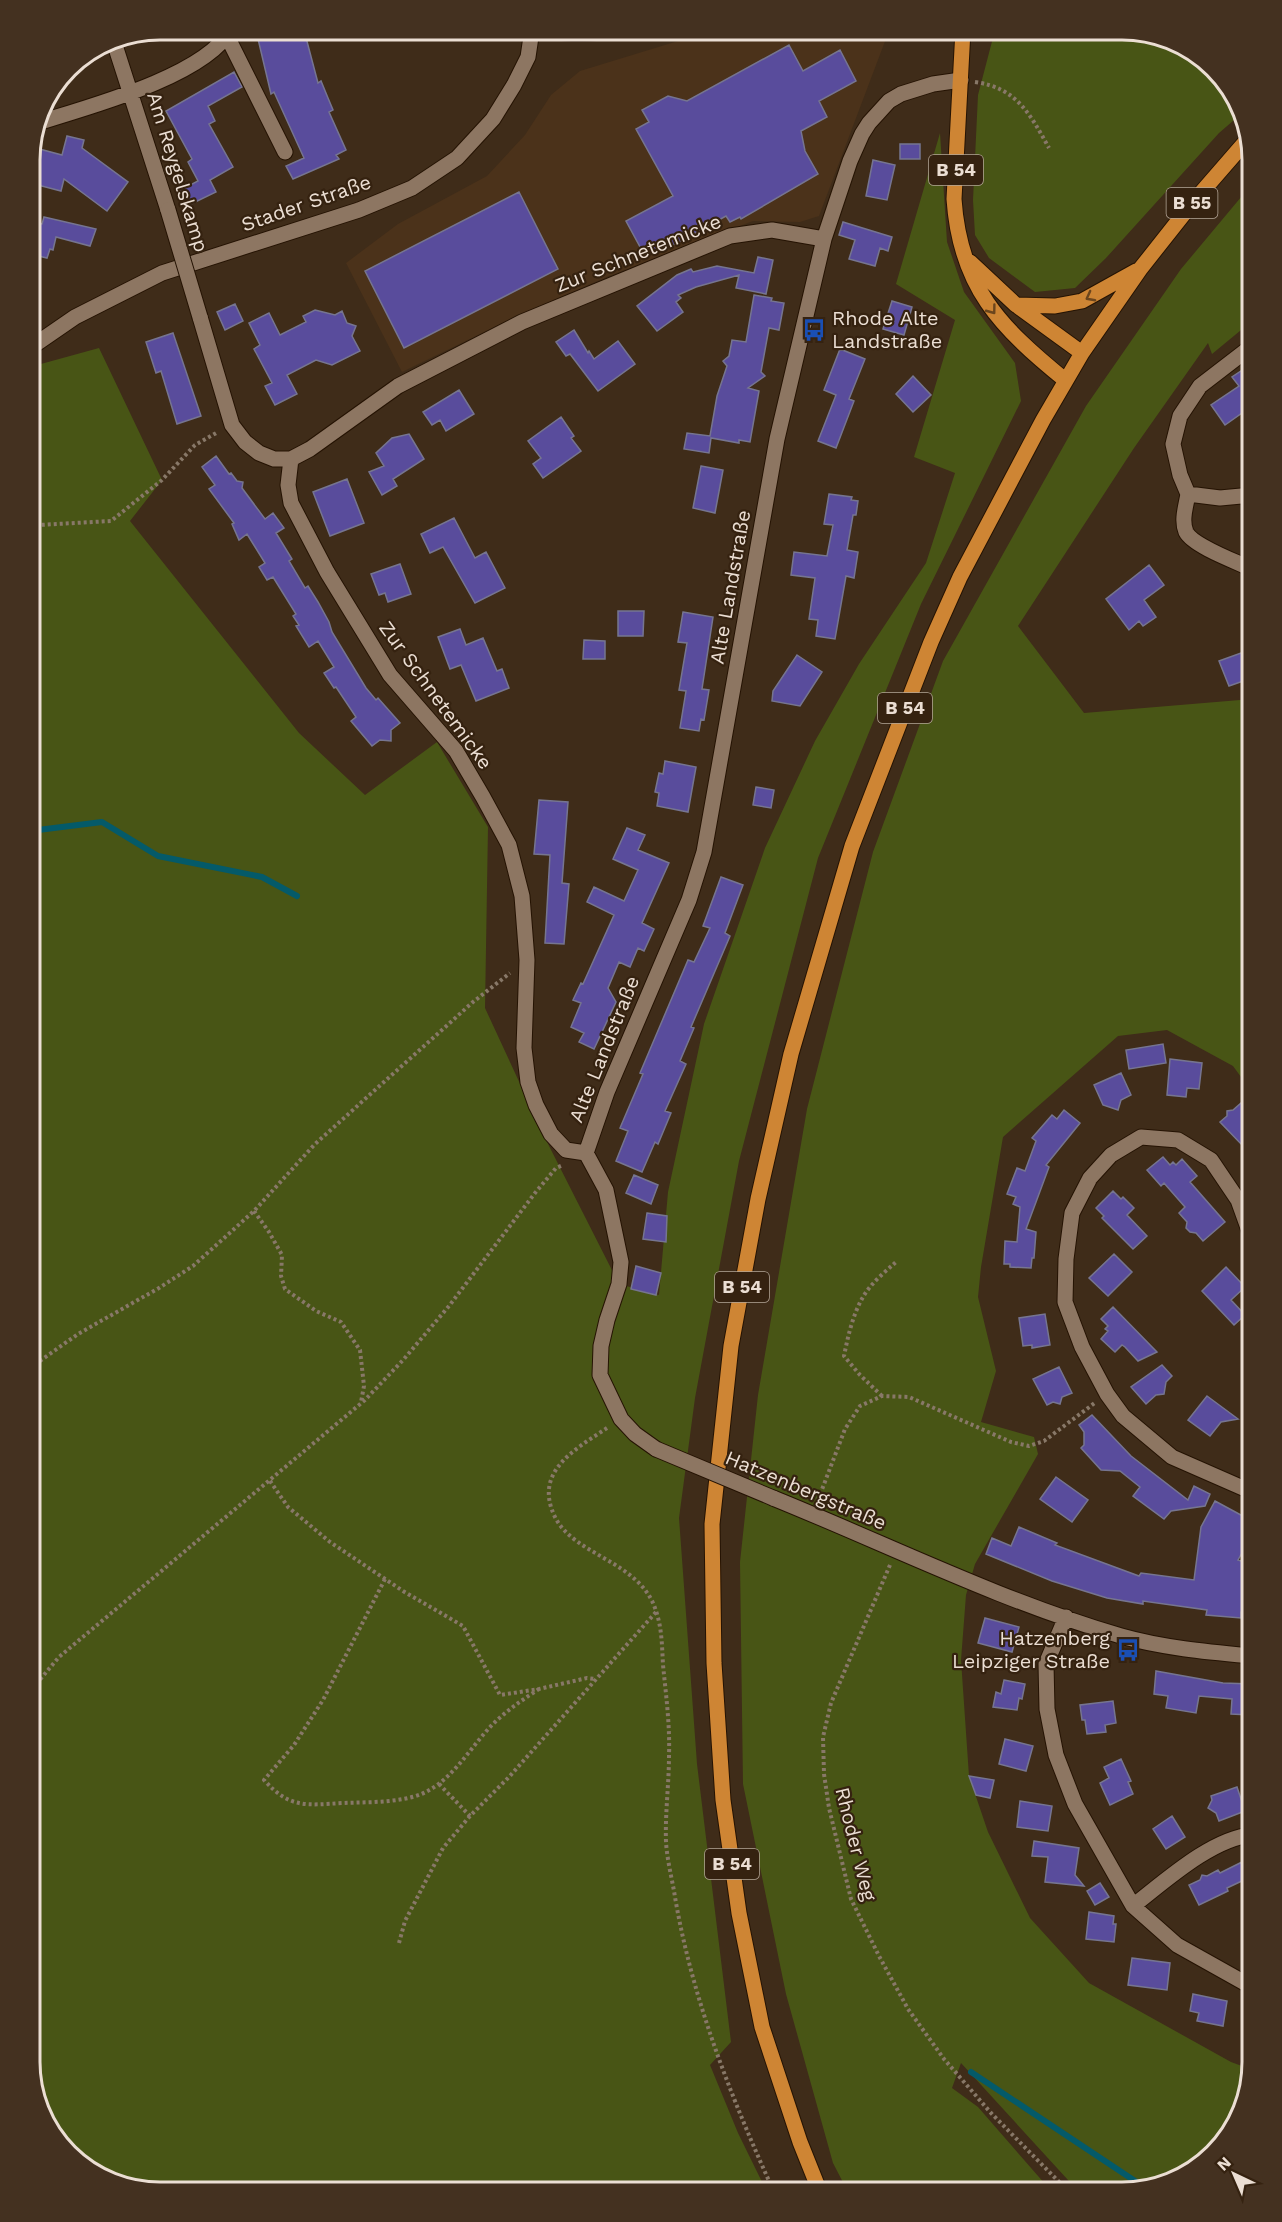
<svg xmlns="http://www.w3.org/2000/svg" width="1282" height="2222" viewBox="0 0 1282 2222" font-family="'Work Sans',sans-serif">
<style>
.built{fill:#4b321a}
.green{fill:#485515}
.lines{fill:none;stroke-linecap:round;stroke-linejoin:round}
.stream{stroke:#045a69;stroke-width:6}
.building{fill:#594c9c;stroke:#767590;stroke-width:1.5}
.minor-casing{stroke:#251303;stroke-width:17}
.tertiary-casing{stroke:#251303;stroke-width:17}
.secondary-casing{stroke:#251303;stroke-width:17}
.primary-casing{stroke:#251303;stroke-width:17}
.path{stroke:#887868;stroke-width:4;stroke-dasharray:3 3;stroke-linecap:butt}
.minor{stroke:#8d7662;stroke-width:15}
.tertiary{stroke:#8d7662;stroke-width:15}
.secondary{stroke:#ae7e4b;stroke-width:15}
.primary{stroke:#ce8534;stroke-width:15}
.minor-bridge-casing{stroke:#251303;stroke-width:17;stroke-linecap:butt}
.minor-bridge{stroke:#8d7662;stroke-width:15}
.oneway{stroke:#6b451d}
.labels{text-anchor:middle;stroke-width:4.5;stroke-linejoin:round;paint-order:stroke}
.shield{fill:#352210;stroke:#b4a698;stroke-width:1.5}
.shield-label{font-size:18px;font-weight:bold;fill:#ebded3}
.street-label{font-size:20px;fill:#ebded3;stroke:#352210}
.poi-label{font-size:20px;fill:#ebded3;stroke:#352210;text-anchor:start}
.rim{fill:none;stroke:#ebded3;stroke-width:3}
</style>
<rect width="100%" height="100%" fill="#3f2c19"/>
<path class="built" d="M714,30H842L887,36L819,216L800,222L753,221L609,276L517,316L402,372L346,263L398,224L487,176L525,135L551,95L580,71Z"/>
<path class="green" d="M995,30H1130L1194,52L1239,103L1241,114L1219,133L1106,258L1075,288L1035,292L989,258L975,235L973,200L978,95Z
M940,133L947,242L964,292L1015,363L1021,401L921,604L818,858L739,1161L695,1398L679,1518L697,1764L731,2042L710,2065L738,2133L767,2192H152L88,2170L43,2119L30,2061V367L99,348L162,480L130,521L299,733L365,795L437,742L488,827L485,1008L546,1140L619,1284L659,1295L668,1192L704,1024L765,848L815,741L859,664L926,563L955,473L914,457L955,320L896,284Z
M1252,184V321L1212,354L1208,343L1134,448L1018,626L1084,713L1252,699V1092L1233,1066L1167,1030L1118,1036L1003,1137L981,1267L978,1297L996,1371L981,1422L1034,1437L1038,1454L975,1564L966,1595L961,1660L969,1776L988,1832L1030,1918L1089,1983L1231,2062L1250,2069L1230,2134L1179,2179L1121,2192H1079L961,2063L952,2088L978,2107L1052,2192H848L833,2163L786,1994L743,1784L740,1562L758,1395L807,1109L873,852L943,661L1086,406L1181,269Z"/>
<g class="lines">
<path class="stream" d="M30,831L102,822L158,856L262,877L297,896
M971,2072L1144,2187"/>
</g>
<path class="building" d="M275,30H304L318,83L321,81L328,98L333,110L329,112L346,150L336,155L339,159L293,179L286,166L304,158L274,92L271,94L258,39V34Z
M789,45L803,71L840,50L856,81L819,101L827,117L801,131L805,151L818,174L741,219L740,217L730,222L726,216L673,245L671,242L645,256L626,221L673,196L636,129L649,122L642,110L668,96L687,101Z
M234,72L242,87L208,106L215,121L209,124L233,167L210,180L216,192L187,206L179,191L198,181L188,162L192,159L166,111Z
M67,136L84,140L82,148L128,182L107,211L64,179L61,191L30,183L32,147L62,155Z
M900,144H920V159H900Z
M873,160L895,165L887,200L866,196Z
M519,192L558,269L404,348L365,271Z
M44,217L96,229L90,246L56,237L53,250L50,249L47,258L30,254V222L42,224Z
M843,222L892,237L888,251L880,248L875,266L849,259L855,240L839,235Z
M758,257L773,260L766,294L736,288L739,275L696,287L678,295L681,298L676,302L683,312L657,331L637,306L677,275L691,269L693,272L717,266L754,273Z
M754,295L772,298L771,301L784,303L779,330L769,328L761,372L765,376L748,388L759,391L750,442L739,440V443L711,438L709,453L684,449L687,433L710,436L717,396L727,366L723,361L729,356L732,340L746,342Z
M892,301L912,307L904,335L883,329Z
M235,304L243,321L225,330L217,312Z
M315,310L335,315L342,311L347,323L356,326L352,336L360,351L332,365L316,360L287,375L297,394L275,405L265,386L272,383L254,349L260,345L249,323L269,313L280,335L306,322L303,316Z
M574,330L588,353L589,351L594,359L618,341L635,364L598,391L570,354L566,356L556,342Z
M173,333L201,416L177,424L161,371L156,373L146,342Z
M840,349L865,359L849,399L854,401L836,448L818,441L836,395L824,390Z
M1244,369L1252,378V404L1249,401L1246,403L1249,408L1225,425L1211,405L1239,386L1232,377Z
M913,376L931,395L913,412L896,394Z
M459,390L474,414L446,431L440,420L432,425L423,412Z
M561,417L574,436L571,438L581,451L543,478L533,464L541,458L528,441Z
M409,434L424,459L393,479L397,486L382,495L369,472L384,466L376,453L392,438Z
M216,456L229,474L231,473L237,481L243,482L242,488L265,519L273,513L284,528L276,533L292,559L289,561L305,588L308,586L318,602L329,622L332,632L366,688L376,700L378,698L400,723L391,730V741L380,740L372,746L351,721L356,717L336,687L334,688L324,673L334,667L318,641L309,647L296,626L299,625L293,616L296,614L273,577L267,580L259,567L265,563L247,534L239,540L232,524L234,523L209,489L215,485L202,467Z
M701,466L723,470L715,513L693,508Z
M347,479L364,523L330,536L313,492Z
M829,494L852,497L851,500L858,501L856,515H853L847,550L858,552L854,578L846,576L835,639L816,636L818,620L809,619L815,578L791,575L794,552L827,556L833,525L824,524Z
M454,518L475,558L486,552L505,588L475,603L443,547L430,553L421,534Z
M400,564L411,594L388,602L385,593L379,595L371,574Z
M1149,565L1164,585L1144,600L1156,617L1143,626L1139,621L1129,630L1106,599Z
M618,611H644L643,636H618Z
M683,612L713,617L702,689L709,690L704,720L701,719L699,731L680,728L686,691L679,690L687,643L678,642Z
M460,629L466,645L483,638L497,671L502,669L509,688L476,701L461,665L450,669L438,637Z
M584,640L605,641V659H583Z
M1252,649V678L1229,686L1219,661Z
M797,655L822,672L800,706L772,701L773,691Z
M665,761L696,767L688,812L657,806L659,793L655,792L659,773L663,774Z
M756,787L774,790L771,808L753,805Z
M539,800L568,802L562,883L569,884L564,944L545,943L550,855L534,854Z
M627,828L645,835L638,850L669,863L642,923L654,929L644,951L638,948L630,967L619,962L608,988L616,1002L594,1049L579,1042L584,1033L571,1027L581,1003L573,1000L581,983L583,984L614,915L587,902L594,887L624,901L638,870L613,859Z
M721,877L743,885L725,933L730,936L691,1027L694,1028L680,1061L686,1064L665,1111L671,1113L658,1144L655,1142L642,1172L616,1161L628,1131L620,1128L643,1074L640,1073L688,960L694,962L710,928L703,926Z
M1163,1044L1166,1063L1129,1069L1126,1050Z
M1170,1059L1202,1063L1199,1089L1187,1088L1186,1097L1167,1095Z
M1121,1073L1131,1095L1121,1100L1118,1110L1103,1105L1094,1085Z
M1241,1103L1252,1114V1137L1243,1146L1220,1122L1227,1116V1111L1233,1110Z
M1064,1110L1080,1123L1046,1165L1049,1167L1026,1229L1036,1232L1034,1258H1032L1031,1268L1010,1267V1264H1004L1005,1241L1017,1242L1020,1207L1013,1204L1016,1197L1007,1194L1017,1168L1025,1171L1036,1141L1032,1138L1052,1115L1057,1119Z
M1163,1157L1170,1165L1173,1162L1176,1165L1182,1159L1197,1176L1190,1182L1225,1222L1203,1241L1196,1233L1190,1232L1186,1228L1187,1222L1179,1213L1185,1207L1164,1183L1161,1186L1147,1170Z
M634,1175L658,1185L651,1204L626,1193Z
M1113,1191L1121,1199L1123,1197L1134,1208L1127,1215L1147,1236L1133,1249L1102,1218L1104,1216L1096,1208Z
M647,1213L667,1216L666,1242L643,1239Z
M1114,1254L1132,1272L1108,1296L1089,1278Z
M636,1266L661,1273L656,1295L631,1289Z
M1226,1267L1245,1287L1231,1300L1245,1315L1234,1325L1202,1291Z
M1113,1307L1157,1352L1138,1361L1125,1347L1122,1345L1115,1352L1101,1339L1108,1331L1105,1329L1108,1326L1101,1319Z
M1045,1314L1050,1345L1032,1348V1345L1023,1346L1019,1318Z
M1162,1365L1172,1376L1166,1382L1164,1394L1156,1395L1146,1404L1131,1387Z
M1059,1367L1072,1393L1062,1397L1060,1404L1053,1402L1047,1405L1033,1379Z
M1207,1396L1238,1419L1221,1422L1210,1436L1188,1420Z
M1092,1415L1131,1456L1188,1500L1194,1486L1210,1494L1205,1506L1171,1511L1164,1519L1133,1496L1140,1487L1120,1471L1101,1470L1081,1448L1084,1445V1432L1079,1425Z
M1056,1477L1088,1500L1072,1522L1040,1499Z
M1215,1501L1252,1521V1535L1238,1560L1251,1564L1244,1584L1242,1601L1247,1607L1241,1612V1618L1206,1615L1207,1610L1143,1601V1604L1107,1598L1052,1581L986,1554L992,1538L1011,1546L1019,1527L1057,1543L1055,1545L1139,1576L1141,1573L1194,1580L1201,1527Z
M985,1618L1019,1627L1012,1652L978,1643Z
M1156,1671L1223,1683L1252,1684L1250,1715L1231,1714L1232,1699L1199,1696L1196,1713L1166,1708L1168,1696L1154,1694Z
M1004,1680L1025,1684L1022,1699L1019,1698L1017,1710L993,1707L996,1692L1001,1694Z
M1113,1701L1116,1723L1105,1725L1106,1732L1087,1734L1085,1720H1082L1080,1705Z
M1005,1739L1033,1746L1026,1771L999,1764Z
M1121,1759L1131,1781L1128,1782L1133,1794L1110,1805L1100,1783L1109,1778L1104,1767Z
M969,1776L994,1780L990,1798L976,1795Z
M1237,1787L1245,1811L1219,1821L1216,1813L1208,1808L1212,1800L1211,1796Z
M1020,1801L1052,1806L1048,1831L1017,1827Z
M1172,1816L1185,1837L1166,1849L1153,1829Z
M1034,1841L1079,1848L1075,1875L1084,1886L1045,1882L1048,1857L1032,1856Z
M1242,1862L1244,1880L1227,1888L1228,1891L1199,1905L1189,1885L1200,1880L1202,1875L1207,1876L1218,1870L1220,1873Z
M1100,1883L1109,1897L1095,1905L1087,1891Z
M1089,1912L1114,1916L1113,1924H1116L1114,1942L1086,1939Z
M1132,1958L1170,1963L1167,1990L1128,1985Z
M1193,1994L1227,2001L1223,2026L1197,2021L1199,2013L1190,2011Z"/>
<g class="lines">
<g class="minor-casing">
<path id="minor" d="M227,36L285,152
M113,39L168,210
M37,123C85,108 206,76 230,30
M200,317L232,425L245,442L259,453L274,459H291L310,449L398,386L522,322L730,236L772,230L824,239
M291,459L288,485L291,503L327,572L390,675L456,751L483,797L509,845L522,896L527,960L524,1048L528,1082L536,1105L551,1134L566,1150L586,1153
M1188,494C1186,506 1181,520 1186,532C1193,546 1237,562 1252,569
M1252,495L1220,498L1188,494L1180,475L1173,444L1180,416L1200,386L1252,346
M586,1153L607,1092L689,900L704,852L777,439L824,239L850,161L862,134L869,123L889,101L901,94L933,84L961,80
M586,1153L606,1190L621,1262L619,1284L607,1320L601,1346L600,1375L621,1419L635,1434L656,1449
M1252,1492L1172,1457L1123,1416L1107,1394L1082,1347L1065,1302L1066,1259L1072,1213L1090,1178L1111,1155L1141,1137L1178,1140L1211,1160L1238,1200L1252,1239
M773,1498C889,1545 1001,1601 1121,1636C1163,1648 1209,1652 1252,1656
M1066,1617L1046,1664L1047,1709L1056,1755L1075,1804L1133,1906L1177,1945L1252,1987
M1133,1906C1164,1882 1212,1838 1252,1835"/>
</g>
<g class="tertiary-casing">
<path id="tertiary" d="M30,348L75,317L162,273L359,210L412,188L457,158L493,119L514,85L528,57L532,30"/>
</g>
<g class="secondary-casing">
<path id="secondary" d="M542,30C567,34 591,35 616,30"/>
</g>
<g class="primary-casing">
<path id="primary" d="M963,30L954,199C960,287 1000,327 1065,380
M970,262L1016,305L1082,353
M1016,305L1055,306L1082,301L1136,271
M820,2192L800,2142L762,2027L739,1913L723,1800L714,1663L712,1524L731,1346L758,1199L791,1054L852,846L931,642L960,577L1043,420L1082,353L1141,268L1194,201L1247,140"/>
</g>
<path class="path" d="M975,82C1017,88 1030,114 1049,148
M30,527L38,525L111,521L162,480L195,445L218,432
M254,1211L269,1232L282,1255L281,1276L285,1289L316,1311L341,1322L360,1350L364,1386L361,1402
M30,1368L78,1334L159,1288L193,1266L254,1211L315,1144L473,1002L510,973
M882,1396L860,1375L844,1356C848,1336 853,1314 863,1297C871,1283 885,1272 896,1262
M607,1428C574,1450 533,1472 555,1517C574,1556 641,1561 656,1611C662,1628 662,1647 663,1665C666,1695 670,1725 669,1755C669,1784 665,1813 666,1842C667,1858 671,1875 674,1891C691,1996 730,2095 774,2192
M270,1481L288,1507L330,1542L403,1591L463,1626L500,1695L539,1689L587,1678L595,1679
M818,1500L845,1429L860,1406L882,1396L909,1397L1011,1442L1029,1446L1044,1441L1096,1402
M890,1565L831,1703L823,1737L824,1774L829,1808L851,1899L879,1956L908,2009L944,2059L991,2113L1069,2192
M385,1579L323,1700L294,1745L264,1780C290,1809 306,1805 343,1803C367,1802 392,1803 416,1796C450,1785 468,1750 492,1725C506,1711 522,1700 539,1689
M30,1694L32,1689L59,1657L365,1400L404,1359L449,1306L535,1193L556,1168L563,1165
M439,1784L470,1816
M399,1943L405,1921L443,1848L470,1816L509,1777L656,1612"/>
<use href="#minor" class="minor"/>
<use href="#tertiary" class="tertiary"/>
<use href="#secondary" class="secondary"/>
<use href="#primary" class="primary"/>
<g class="minor-bridge-casing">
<path id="minor-bridge" d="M168,210L200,317
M656,1449L773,1498"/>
</g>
<use href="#minor-bridge" class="minor-bridge"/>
</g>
<defs><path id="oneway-chevron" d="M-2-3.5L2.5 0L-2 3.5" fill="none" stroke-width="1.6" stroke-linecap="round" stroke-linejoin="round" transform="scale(1.5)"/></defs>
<g class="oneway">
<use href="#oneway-chevron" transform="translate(1090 297) rotate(152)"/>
<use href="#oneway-chevron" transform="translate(992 310) rotate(53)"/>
</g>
<defs>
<g id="bus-bare" transform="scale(1.8)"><path d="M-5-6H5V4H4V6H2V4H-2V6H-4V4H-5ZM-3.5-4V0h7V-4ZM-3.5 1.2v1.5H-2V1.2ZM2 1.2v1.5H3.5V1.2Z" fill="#1a4fb4" stroke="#352210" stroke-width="2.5" paint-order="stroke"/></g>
</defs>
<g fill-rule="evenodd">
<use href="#bus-bare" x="814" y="330"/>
<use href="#bus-bare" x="1128" y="1650"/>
</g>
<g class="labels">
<g class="shield">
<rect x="929" y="155" width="54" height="30" rx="4.5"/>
<rect x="1166.5" y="188" width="51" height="30" rx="4.5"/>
<rect x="878" y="693" width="54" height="30" rx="4.5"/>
<rect x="715" y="1272" width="54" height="30" rx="4.5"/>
<rect x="705" y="1849" width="54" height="30" rx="4.5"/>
</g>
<g class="shield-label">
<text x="956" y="176">B 54</text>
<text x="1192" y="209">B 55</text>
<text x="905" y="714">B 54</text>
<text x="742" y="1293">B 54</text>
<text x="732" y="1870">B 54</text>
</g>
<g class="street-label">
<text transform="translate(178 172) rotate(73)" y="7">Am Reygelskamp</text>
<text transform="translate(306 203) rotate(-19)" y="7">Stader Straße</text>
<text transform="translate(638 253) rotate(-22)" y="7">Zur Schnetemicke</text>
<text transform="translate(730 587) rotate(-80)" y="7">Alte Landstraße</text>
<text transform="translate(436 695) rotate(54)" y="7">Zur Schnetemicke</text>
<text transform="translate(604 1049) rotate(-68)" y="7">Alte Landstraße</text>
<text transform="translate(806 1490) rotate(23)" y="7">Hatzenbergstraße</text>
<text transform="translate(856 1844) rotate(76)" y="7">Rhoder Weg</text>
</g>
<g class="poi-label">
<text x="832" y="325">Rhode Alte<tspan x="832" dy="23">Landstraße</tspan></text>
<text x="1110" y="1645" text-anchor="end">Hatzenberg<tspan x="1110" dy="23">Leipziger Straße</tspan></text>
</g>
</g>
<path d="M0 0H1282V2222H0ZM160 40H1122A120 120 0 0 1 1242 160V2062A120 120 0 0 1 1122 2182H160A120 120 0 0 1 40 2062V160A120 120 0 0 1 160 40Z" fill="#443120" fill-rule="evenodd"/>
<path class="rim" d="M160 40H1122A120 120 0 0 1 1242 160V2062A120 120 0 0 1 1122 2182H160A120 120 0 0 1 40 2062V160A120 120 0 0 1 160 40Z"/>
<g transform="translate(1234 2174) rotate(316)" stroke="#352210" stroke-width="4.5" paint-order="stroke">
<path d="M0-4.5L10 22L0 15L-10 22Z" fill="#ebded3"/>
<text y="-9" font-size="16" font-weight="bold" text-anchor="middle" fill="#ebded3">N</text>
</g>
</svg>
